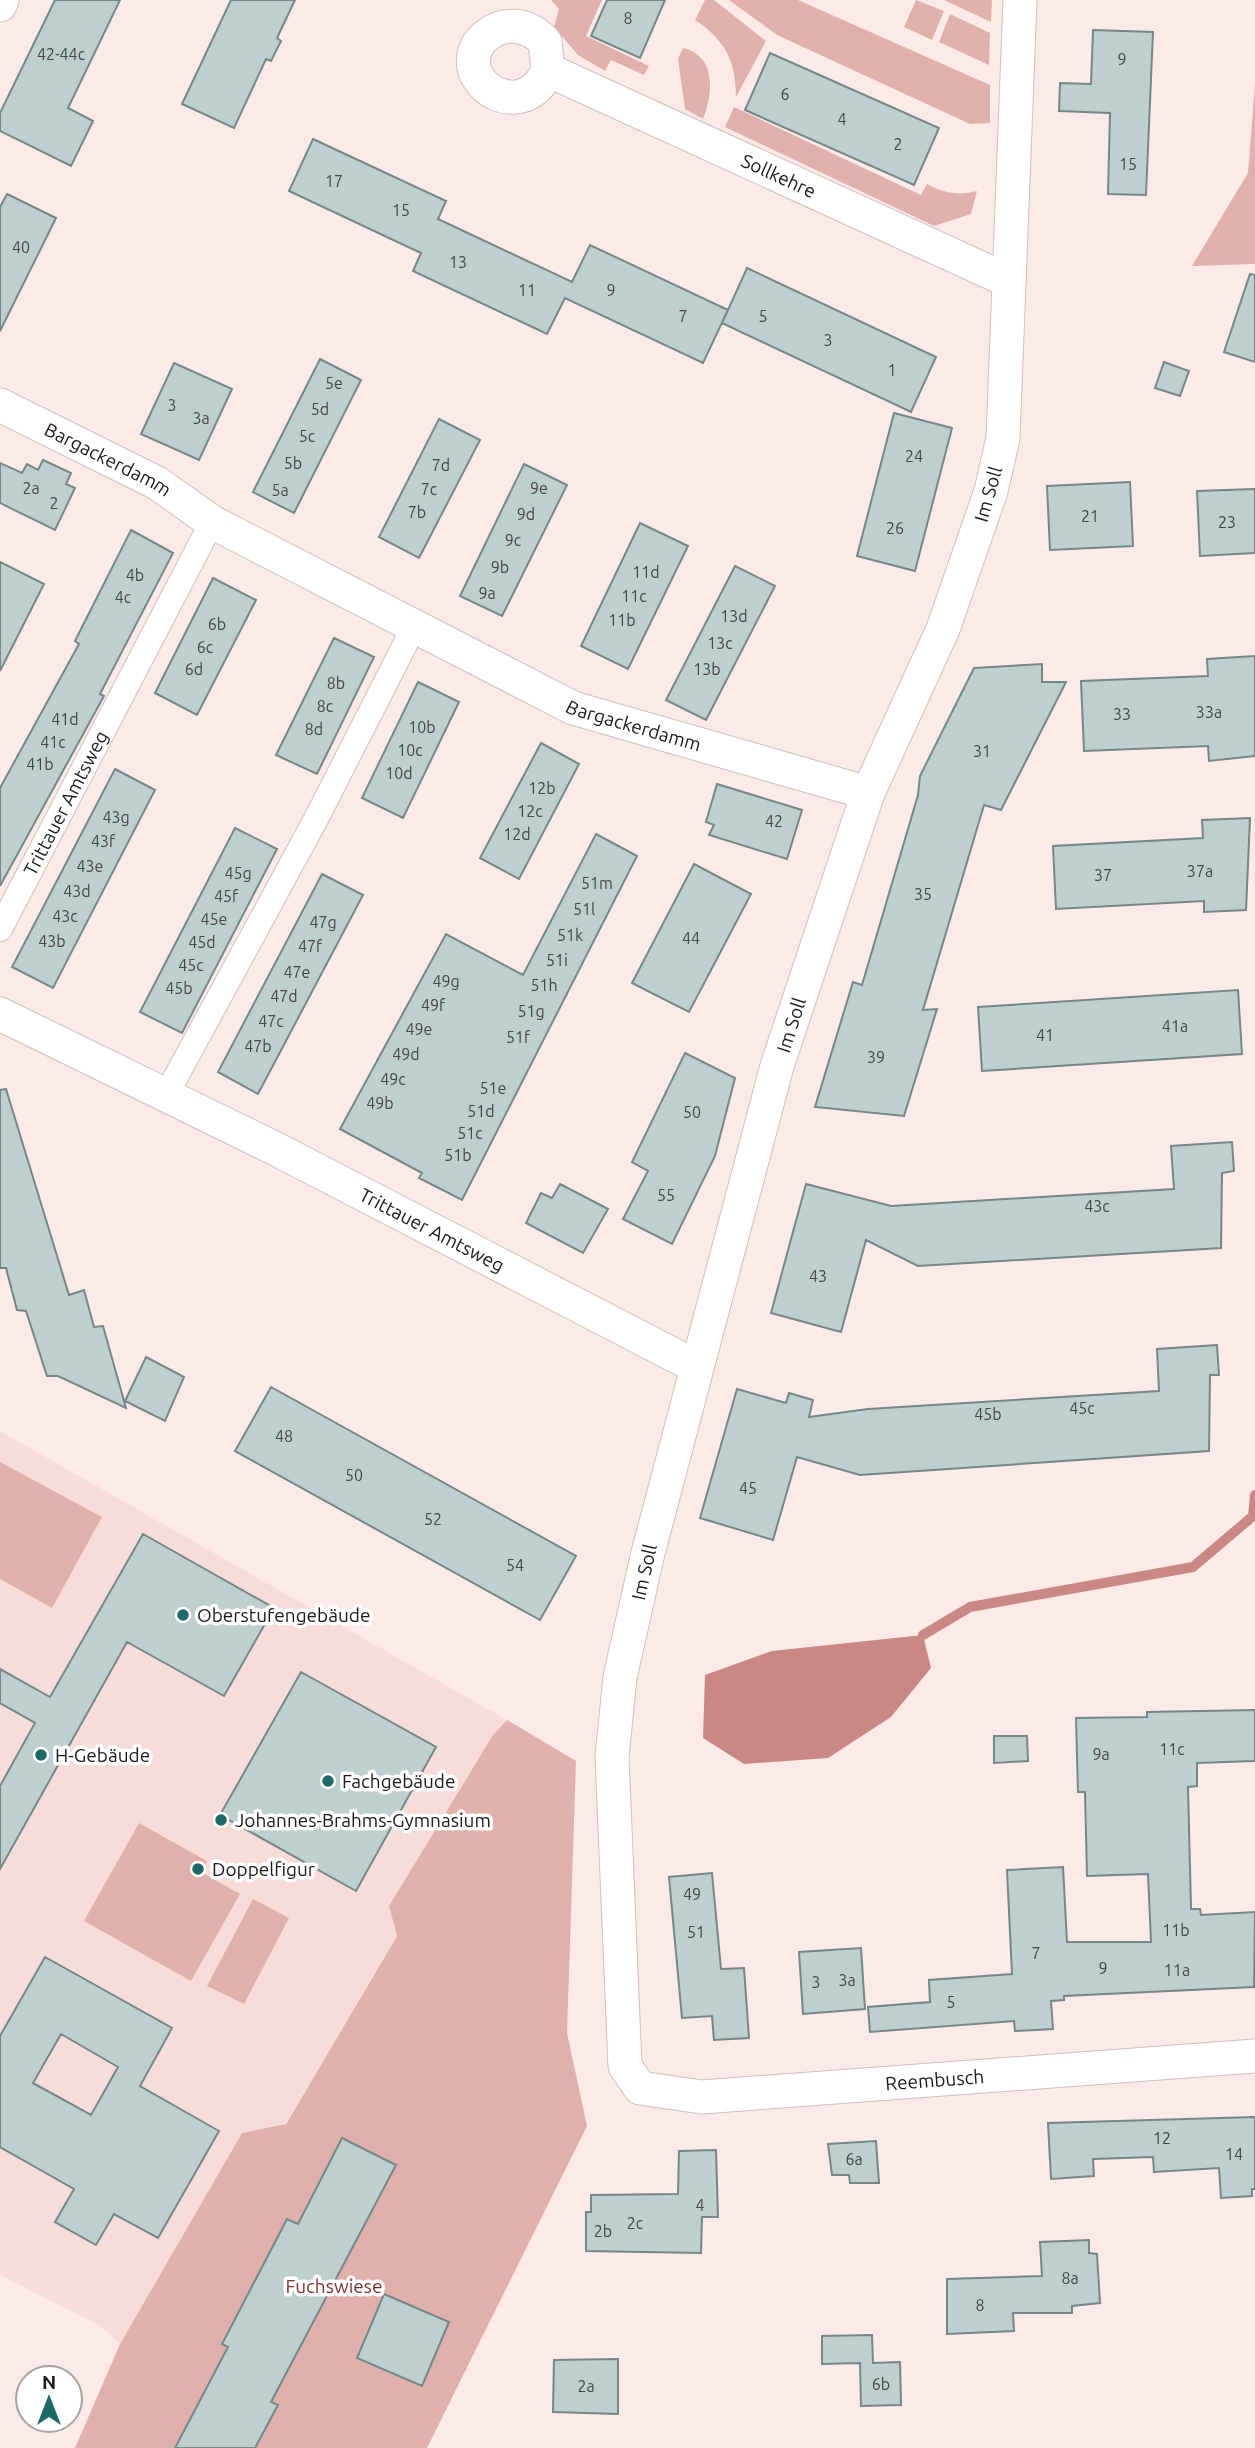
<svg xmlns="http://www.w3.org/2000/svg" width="1255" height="2448" viewBox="0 0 1255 2448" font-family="Ubuntu,sans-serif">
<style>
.built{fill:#f8dcd9}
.green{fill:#e0b1ac}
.water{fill:#c98883}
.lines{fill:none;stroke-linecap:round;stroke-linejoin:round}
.stream{stroke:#c98883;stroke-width:10}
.building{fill:#bdd0cf;stroke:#758786;stroke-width:2;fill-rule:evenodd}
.pedestrian-casing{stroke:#d1bebd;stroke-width:26}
.minor-casing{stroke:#d1bebd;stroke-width:35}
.pedestrian{stroke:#fff;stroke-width:24}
.minor{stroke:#fff;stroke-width:33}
.poi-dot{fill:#1c6967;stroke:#fff;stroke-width:2.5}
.labels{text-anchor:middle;stroke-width:7;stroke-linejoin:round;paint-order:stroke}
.number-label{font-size:16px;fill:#464645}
.street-label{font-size:19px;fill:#1e1817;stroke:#fff}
.poi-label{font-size:19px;fill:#1e1817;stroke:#fff;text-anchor:start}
.park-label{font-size:19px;fill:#813230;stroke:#fff}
</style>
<rect width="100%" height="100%" fill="#fceae8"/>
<path class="built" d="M0,1431L507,1720L493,1735L389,1906L397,1935L285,2124L242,2133L120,2344L99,2325L0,2275Z"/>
<path class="green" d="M551,0H602L586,36L649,66L644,75L611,60L605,71L578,55L554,27L559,9Z
M705,0H714L766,41L736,97C736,61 725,40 695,20Z
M729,0H798L990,85V123L970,124L777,35Z
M916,0L944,11L932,40L904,27Z
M944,0H992L991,22Z
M950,14L990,33L989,65L939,42Z
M683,48C717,56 713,94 703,119L685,109L678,59Z
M1255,84V264L1192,266L1248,173Z
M734,107L921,195L927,184C943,193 959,196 977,191L971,214L934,226L725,127Z
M0,1462L102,1517L52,1608L0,1579Z
M507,1720L576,1761L567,2033L587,2126L427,2448H75L120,2344L242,2133L286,2124L397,1936L389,1906L493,1735Z
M139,1823L207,1861L201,1872L240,1894L191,1981L84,1921Z
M253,1899L289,1918L244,2004L207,1986Z"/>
<path class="water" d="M923,1635L931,1668L891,1717L828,1758L744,1764L703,1738L705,1675L772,1651Z"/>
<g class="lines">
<path class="stream" d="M923,1635L970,1607L1193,1567L1253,1516L1255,1495"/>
</g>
<path class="building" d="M55,0H120L68,108L93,121L71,166L0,131V113Z
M231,0H295L277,38L281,41L271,61L266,59L234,128L182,104Z
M607,0H665L640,58L591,36Z
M1093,30L1153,32L1146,195L1108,194L1110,113L1059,111L1060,83L1091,84Z
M770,53L939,128L914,185L745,110Z
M313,139L446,201L438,219L572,282L590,245L728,310L703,363L565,298L547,334L413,271L421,253L289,191Z
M7,194L56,218L0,331V207Z
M747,268L936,357L911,412L722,323Z
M1250,274L1255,275V362L1224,352Z
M320,359L361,380L294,513L253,492Z
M1164,362L1189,371L1180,396L1155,388Z
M174,363L232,389L199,460L141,434Z
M894,413L952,428L915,571L857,556Z
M439,419L480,440L419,558L379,537Z
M43,460L71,473L66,484L75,488L55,530L0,503V463L22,473L27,464L38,470Z
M524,464L567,485L502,616L460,596Z
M1130,482L1133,546L1050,550L1047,486Z
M1255,489V553L1200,556L1197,491Z
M640,523L688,546L628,669L581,646Z
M131,530L173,553L100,694L104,696L0,886V788L79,644L75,641Z
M0,562L44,584L0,671Z
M735,566L775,586L706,720L666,700Z
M213,578L256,600L197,715L155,693Z
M334,638L374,657L317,774L276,755Z
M1255,656V756L1209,761L1208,746L1084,751L1081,681L1208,676L1207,659Z
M1042,664V682H1066L1001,810L984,805L923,1010L937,1009L904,1116L815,1107L853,982L862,985L918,795L920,776L974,668Z
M418,682L459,702L403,818L362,798Z
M541,743L579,764L519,879L480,858Z
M115,769L155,790L53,988L12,967Z
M717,784L802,810L787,859L709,835L714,825L706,822Z
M1250,818L1246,910L1204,912V901L1056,909L1053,846L1203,838L1202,820Z
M235,828L277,849L182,1033L140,1012Z
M596,834L637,856L462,1200L419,1178L422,1173L340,1129L446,934L523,975Z
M694,864L751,894L689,1012L632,983Z
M322,874L363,895L258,1094L218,1072Z
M1238,990L1242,1054L982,1071L978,1007Z
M685,1053L735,1078L715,1156L672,1244L623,1219L648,1171L632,1162Z
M6,1089L69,1295L84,1290L94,1327L103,1326L126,1408L58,1376H47L26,1311L17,1310L6,1268H0V1090Z
M1232,1142L1234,1171L1222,1173L1221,1248L918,1266L866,1240L841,1332L771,1313L806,1184L891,1206L1174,1189L1171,1146Z
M560,1184L608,1209L583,1253L526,1223L541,1193L552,1198Z
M1217,1345L1219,1375H1210L1209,1451L860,1475L797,1457L773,1540L700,1518L737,1389L786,1403L789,1393L813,1400L809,1417L868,1409L1159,1391L1157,1349Z
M146,1357L184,1377L165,1421L125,1401Z
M271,1387L576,1556L540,1620L235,1451Z
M143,1534L274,1608L224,1696L127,1642L0,1869V1786L35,1723L0,1703V1669L50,1697Z
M301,1672L436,1747L356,1891L220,1815Z
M1255,1710V1761L1197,1763V1786L1188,1787L1191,1909H1200L1201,1915L1255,1912L1254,1987L1064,1996V2000L1051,2001L1053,2029L1015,2031L1014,2021L870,2032L868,2007L930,2002L929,1980L1012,1974L1007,1870L1063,1867L1067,1942H1151L1148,1874L1087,1876L1085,1792H1078L1076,1718L1147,1717V1712Z
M994,1736H1027L1028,1761L994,1763Z
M712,1873L721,1969L744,1968L749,2038L714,2040L712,2016L682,2018L669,1877Z
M861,1948L865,2009L803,2014L799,1952Z
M45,1957L172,2028L140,2086L219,2131L158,2238L114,2214L96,2245L55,2222L74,2189L0,2147V2036ZM61,2034L118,2067L91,2115L33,2083Z
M1255,2117V2189H1252V2196L1221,2198L1219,2168L1154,2172L1153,2157L1093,2159L1094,2176L1051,2179L1048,2123Z
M342,2138L396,2165L271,2402L278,2405L255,2448H175L228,2347L222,2344L287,2219L298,2224Z
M876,2141L879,2183H850L849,2175H832L828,2144Z
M716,2150L718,2217H702L701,2253L586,2251V2212H591V2195L678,2194L679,2151Z
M1089,2240V2253L1097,2254L1100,2303L1072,2306V2313H1013L1014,2331L947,2334V2279L1042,2276L1040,2242Z
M384,2294L449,2322L422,2386L357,2358Z
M872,2335L873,2363L900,2362L901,2405L861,2406L860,2363L822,2364V2336Z
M618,2359V2414L553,2412L554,2360Z"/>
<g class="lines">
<g class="pedestrian-casing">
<g id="pedestrian">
<path id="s1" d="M0,929L212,522"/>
<path d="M166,1095L316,819L414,627"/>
</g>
</g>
<g class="minor-casing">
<g id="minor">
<path id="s2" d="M1020,0L1003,438L991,491L943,629L868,793L777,1066L648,1553L620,1677L612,1757L625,2066L640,2088L702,2097L1255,2056"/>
<path d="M0,5L2,0"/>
<path id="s3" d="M548,70C542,84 532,95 516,97C505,98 494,94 486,87C447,51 507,0 545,42L548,70L1009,281"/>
<path id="s4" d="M0,405L157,483L212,522L573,708L868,793"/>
<path id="s5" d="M0,1014L276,1149L697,1367"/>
</g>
</g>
<use href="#pedestrian" class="pedestrian"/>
<use href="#minor" class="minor"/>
</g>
<g class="poi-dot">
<circle cx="183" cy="1615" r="7"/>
<circle cx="41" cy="1755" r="7"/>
<circle cx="328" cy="1781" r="7"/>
<circle cx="221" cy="1820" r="7"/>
<circle cx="198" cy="1869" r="7"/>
</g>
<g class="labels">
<g class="number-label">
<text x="628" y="24">8</text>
<text x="61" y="60">42-44c</text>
<text x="1122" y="65">9</text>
<text x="785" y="100">6</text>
<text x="842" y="125">4</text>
<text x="898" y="150">2</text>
<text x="1128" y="170">15</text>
<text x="334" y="187">17</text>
<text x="401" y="216">15</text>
<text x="21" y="253">40</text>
<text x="458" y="268">13</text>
<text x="527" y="296">11</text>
<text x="611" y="296">9</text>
<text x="683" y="322">7</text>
<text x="763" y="322">5</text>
<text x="828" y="346">3</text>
<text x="892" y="376">1</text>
<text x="334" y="389">5e</text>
<text x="172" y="411">3</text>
<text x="320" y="415">5d</text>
<text x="201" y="424">3a</text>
<text x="307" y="442">5c</text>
<text x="914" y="462">24</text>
<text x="293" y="469">5b</text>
<text x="441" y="471">7d</text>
<text x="31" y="494">2a</text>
<text x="539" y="494">9e</text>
<text x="429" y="495">7c</text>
<text x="280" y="496">5a</text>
<text x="54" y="509">2</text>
<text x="417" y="518">7b</text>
<text x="526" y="520">9d</text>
<text x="1090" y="522">21</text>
<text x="1227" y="528">23</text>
<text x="895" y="534">26</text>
<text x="513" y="546">9c</text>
<text x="500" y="573">9b</text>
<text x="646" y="578">11d</text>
<text x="135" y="581">4b</text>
<text x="487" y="599">9a</text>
<text x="634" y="602">11c</text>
<text x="123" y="603">4c</text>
<text x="734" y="622">13d</text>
<text x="622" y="626">11b</text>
<text x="217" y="630">6b</text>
<text x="720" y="649">13c</text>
<text x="205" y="653">6c</text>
<text x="194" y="675">6d</text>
<text x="707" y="675">13b</text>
<text x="336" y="689">8b</text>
<text x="325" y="712">8c</text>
<text x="1209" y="718">33a</text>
<text x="1122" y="720">33</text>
<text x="65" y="725">41d</text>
<text x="422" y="733">10b</text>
<text x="314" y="735">8d</text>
<text x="53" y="748">41c</text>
<text x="410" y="756">10c</text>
<text x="982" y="757">31</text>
<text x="40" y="770">41b</text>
<text x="399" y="779">10d</text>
<text x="542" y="794">12b</text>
<text x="530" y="817">12c</text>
<text x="116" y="823">43g</text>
<text x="774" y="827">42</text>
<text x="517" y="840">12d</text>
<text x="103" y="847">43f</text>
<text x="90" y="872">43e</text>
<text x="1200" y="877">37a</text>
<text x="238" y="879">45g</text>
<text x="1103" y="881">37</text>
<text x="597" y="889">51m</text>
<text x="77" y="897">43d</text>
<text x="923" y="900">35</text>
<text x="226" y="902">45f</text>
<text x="584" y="915">51l</text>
<text x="65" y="922">43c</text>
<text x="214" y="925">45e</text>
<text x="323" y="928">47g</text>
<text x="570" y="941">51k</text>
<text x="691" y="944">44</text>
<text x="52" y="947">43b</text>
<text x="202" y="948">45d</text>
<text x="310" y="952">47f</text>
<text x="557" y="966">51i</text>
<text x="191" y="971">45c</text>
<text x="297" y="978">47e</text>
<text x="446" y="987">49g</text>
<text x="544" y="991">51h</text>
<text x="179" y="994">45b</text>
<text x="284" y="1002">47d</text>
<text x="433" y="1011">49f</text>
<text x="531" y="1017">51g</text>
<text x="271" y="1027">47c</text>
<text x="1175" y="1032">41a</text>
<text x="419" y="1035">49e</text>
<text x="1045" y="1041">41</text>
<text x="518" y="1043">51f</text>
<text x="258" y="1052">47b</text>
<text x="406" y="1060">49d</text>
<text x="876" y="1063">39</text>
<text x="393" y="1085">49c</text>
<text x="493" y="1094">51e</text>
<text x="380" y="1109">49b</text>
<text x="481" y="1117">51d</text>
<text x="692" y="1118">50</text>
<text x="470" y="1139">51c</text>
<text x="458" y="1161">51b</text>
<text x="666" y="1201">55</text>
<text x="1097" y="1212">43c</text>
<text x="818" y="1282">43</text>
<text x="1082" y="1414">45c</text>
<text x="988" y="1420">45b</text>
<text x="284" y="1442">48</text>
<text x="354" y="1481">50</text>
<text x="748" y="1494">45</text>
<text x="433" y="1525">52</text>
<text x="515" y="1571">54</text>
<text x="1172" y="1755">11c</text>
<text x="1101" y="1760">9a</text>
<text x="692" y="1900">49</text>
<text x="1176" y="1936">11b</text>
<text x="696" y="1938">51</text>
<text x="1036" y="1959">7</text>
<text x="1103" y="1974">9</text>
<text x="1177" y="1976">11a</text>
<text x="847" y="1986">3a</text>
<text x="816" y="1988">3</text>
<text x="951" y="2008">5</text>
<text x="1162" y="2144">12</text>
<text x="1234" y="2160">14</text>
<text x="854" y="2165">6a</text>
<text x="700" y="2211">4</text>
<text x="635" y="2229">2c</text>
<text x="603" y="2237">2b</text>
<text x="1070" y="2284">8a</text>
<text x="980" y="2311">8</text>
<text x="881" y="2390">6b</text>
<text x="586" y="2392">2a</text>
</g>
<g class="street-label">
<text dy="7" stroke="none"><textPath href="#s3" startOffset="483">Sollkehre</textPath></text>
<text dy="7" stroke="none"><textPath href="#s4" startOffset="121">Bargackerdamm</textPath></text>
<text transform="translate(988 494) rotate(-74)" y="7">Im Soll</text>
<text dy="7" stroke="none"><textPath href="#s4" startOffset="712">Bargackerdamm</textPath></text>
<text dy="7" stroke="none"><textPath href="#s1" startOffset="142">Trittauer Amtsweg</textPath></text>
<text transform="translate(791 1025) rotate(-72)" y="7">Im Soll</text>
<text dy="7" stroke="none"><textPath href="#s5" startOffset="483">Trittauer Amtsweg</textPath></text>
<text transform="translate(644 1572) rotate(-77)" y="7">Im Soll</text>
<text dy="7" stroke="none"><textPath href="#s2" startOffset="2450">Reembusch</textPath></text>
</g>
<g class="poi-label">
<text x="197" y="1622">Oberstufengebäude</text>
<text x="55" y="1762">H-Gebäude</text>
<text x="342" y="1788">Fachgebäude</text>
<text x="235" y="1827">Johannes-Brahms-Gymnasium</text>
<text x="212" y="1876">Doppelfigur</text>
</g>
<g class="park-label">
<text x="334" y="2293">Fuchswiese</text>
</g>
</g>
<g transform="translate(49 2399)"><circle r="33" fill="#ffffff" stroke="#a5a3a2" stroke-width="2"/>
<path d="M0-5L12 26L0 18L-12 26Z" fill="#1c6967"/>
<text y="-10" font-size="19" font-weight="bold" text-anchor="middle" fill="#1e1817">N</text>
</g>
</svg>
